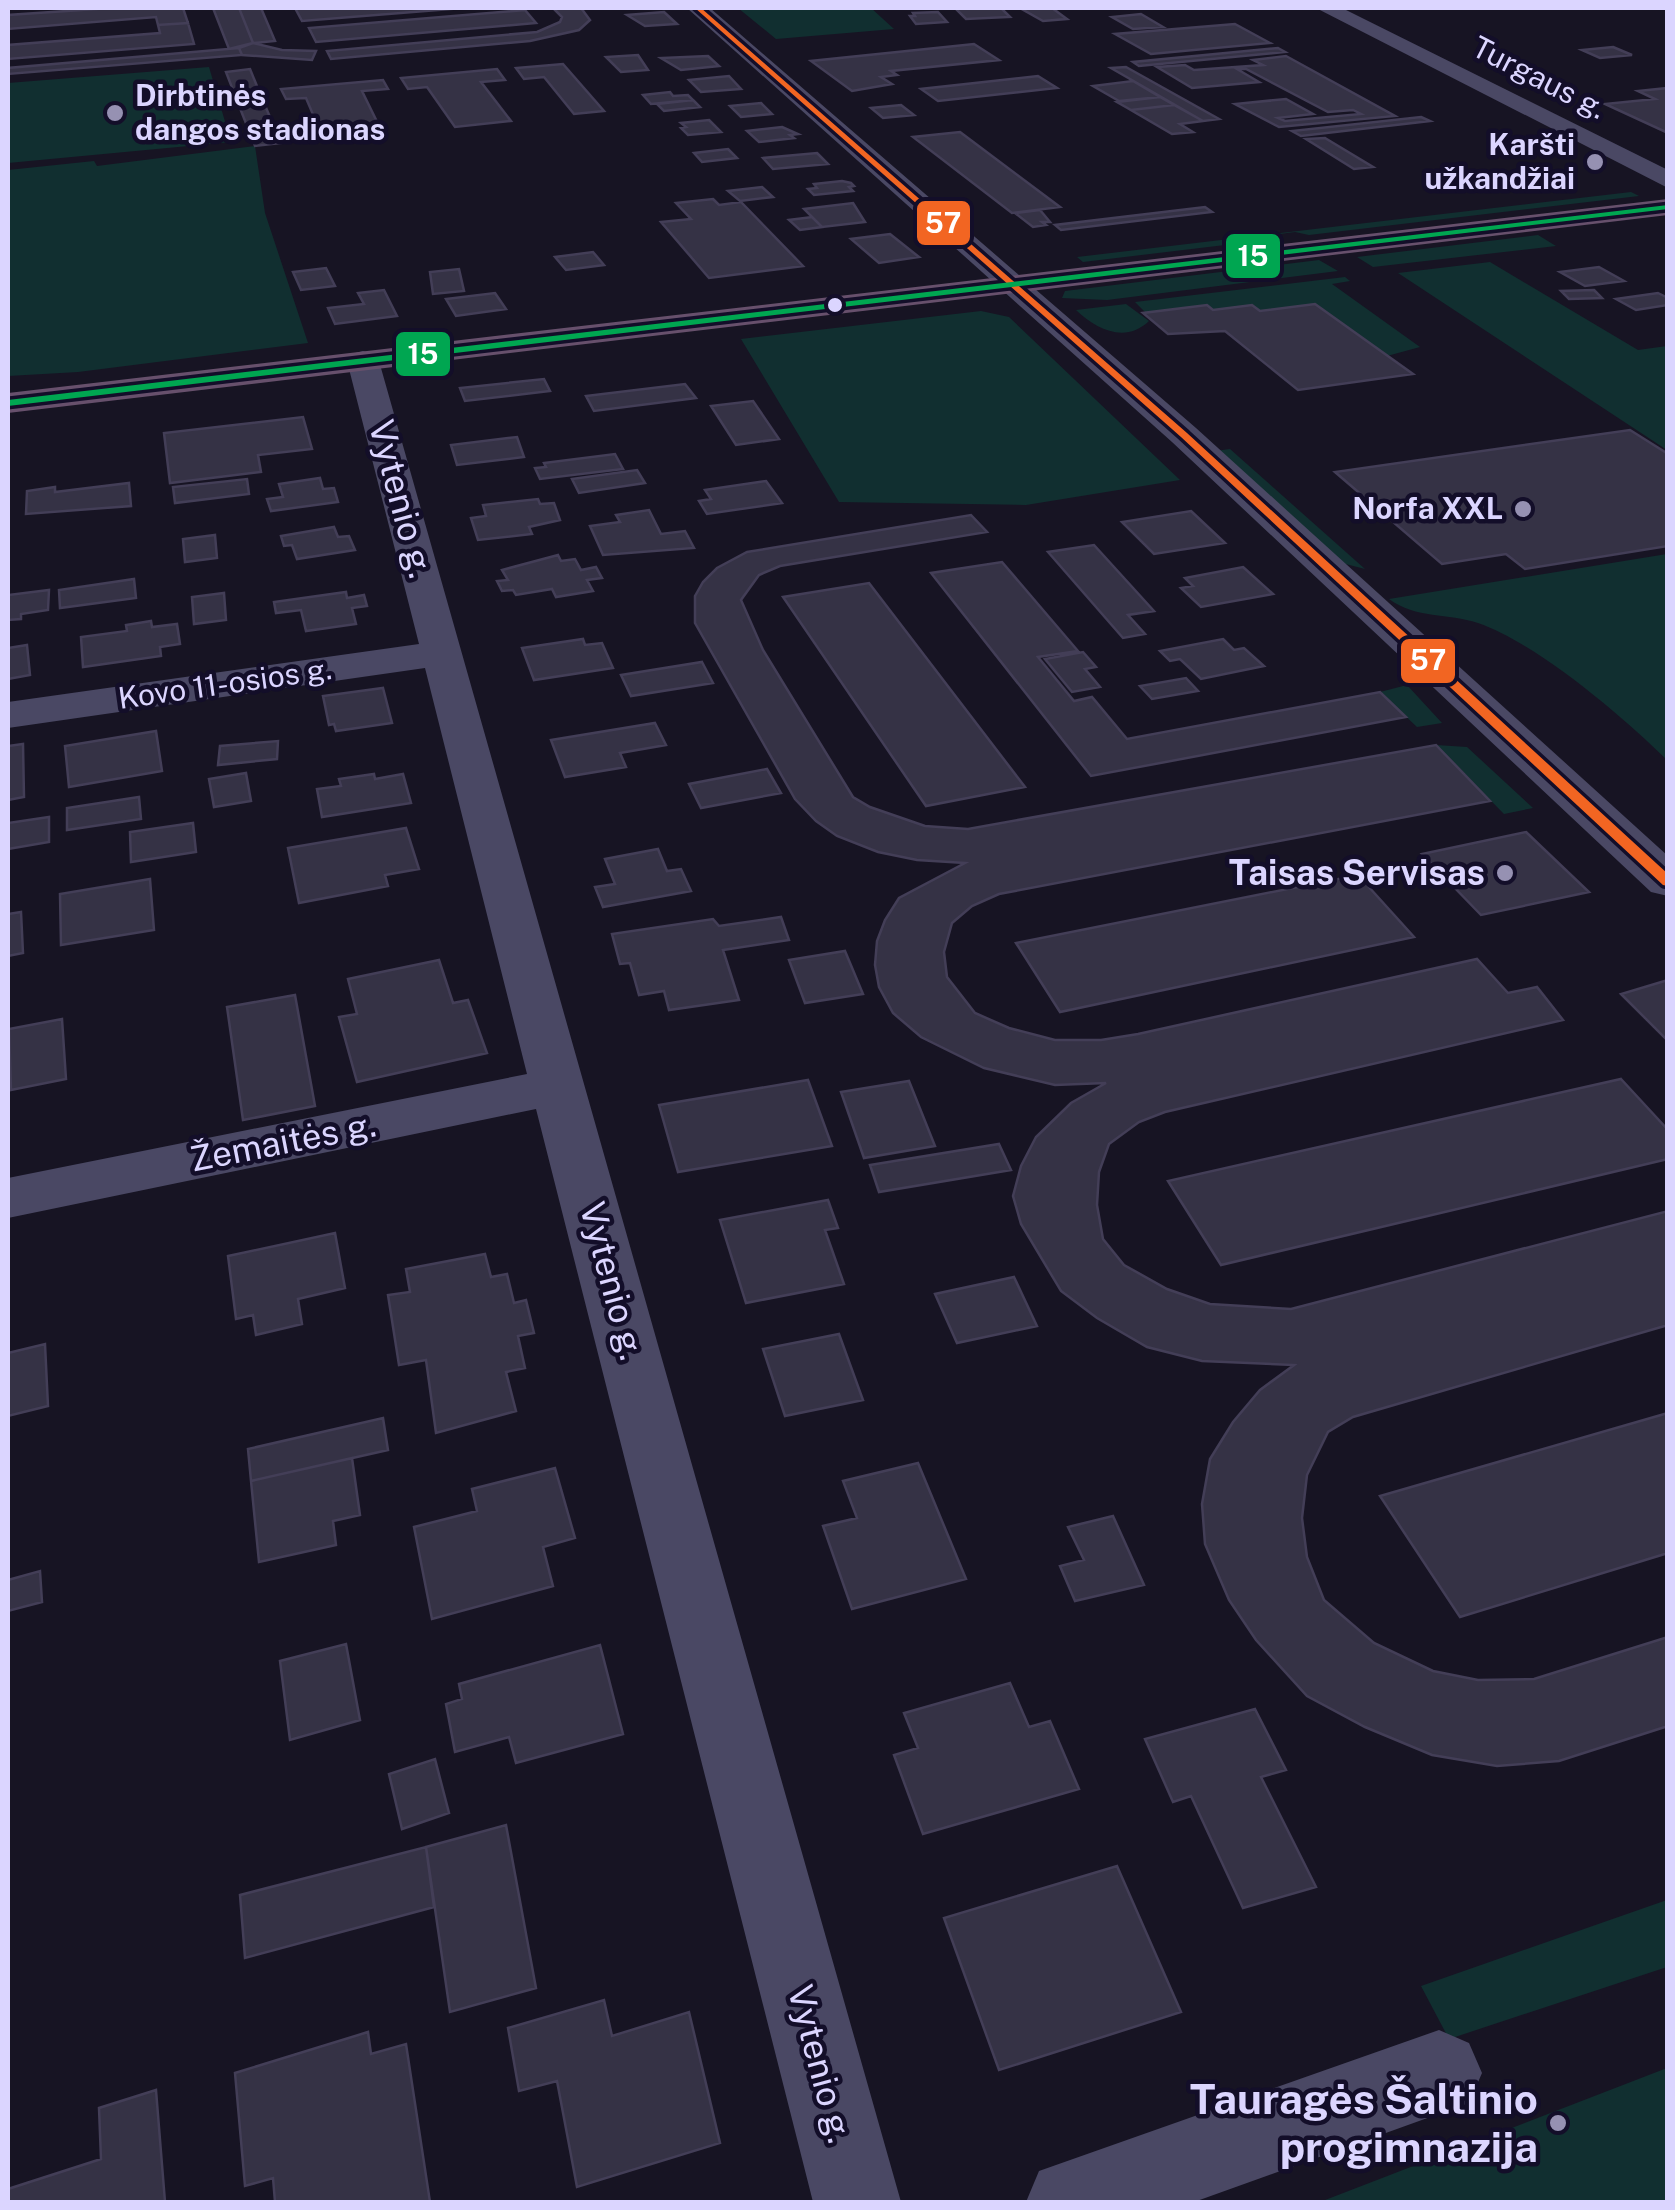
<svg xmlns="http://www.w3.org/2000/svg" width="1675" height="2210" viewBox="0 0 1675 2210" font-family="'Public Sans',sans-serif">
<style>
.green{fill:#112f30}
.building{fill:#353245;stroke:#433e57;stroke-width:2.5}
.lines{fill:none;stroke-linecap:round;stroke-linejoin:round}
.minor{fill:#4a4864;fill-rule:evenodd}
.highway{fill:#67506c;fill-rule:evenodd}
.bus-1-casing{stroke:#130e29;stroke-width:7}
.bus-2-casing{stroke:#130e29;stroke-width:7}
.bus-1{fill:#f26522;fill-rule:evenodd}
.bus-2{fill:#00a651;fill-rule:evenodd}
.poi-dot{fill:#9691b2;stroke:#130e29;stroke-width:4}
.bus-dot{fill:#dbd5ff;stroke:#130e29;stroke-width:4}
.labels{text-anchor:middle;stroke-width:9;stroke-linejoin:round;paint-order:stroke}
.far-street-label{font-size:30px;fill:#dbd5ff;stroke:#130e29}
.far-poi-label{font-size:30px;font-weight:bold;fill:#dbd5ff;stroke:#130e29;text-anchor:end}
.street-label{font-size:35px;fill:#dbd5ff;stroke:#130e29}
.poi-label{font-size:35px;font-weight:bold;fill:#dbd5ff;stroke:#130e29;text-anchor:end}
.near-poi-label{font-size:42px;font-weight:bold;fill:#dbd5ff;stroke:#130e29;text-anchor:end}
.line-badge{stroke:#130e29;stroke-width:4}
.badge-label{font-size:28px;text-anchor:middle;font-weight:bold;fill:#fff}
</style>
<rect width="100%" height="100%" fill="#171423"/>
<path class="green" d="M738,8H871L894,29L776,39Z
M209,67L231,142L8,163V83Z
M255,146L265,213L308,343L78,372L8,376V170L94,161L97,166Z
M1631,192L1639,196L1309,235L1295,232L1250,238V242L1083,262L1077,257Z
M1538,235L1556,246L1373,267L1357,257Z
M1319,260L1338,271L1107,300L1062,298L1065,291Z
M1490,262L1638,350L1667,346V450L1398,273Z
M1345,277L1350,281L1332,284L1420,347L1387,356L1315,304L1260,311L1252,305L1213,310L1207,305L1146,313L1135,302Z
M1126,304L1149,321C1125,344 1096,329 1076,310Z
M981,311L1009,317L1180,480L1026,505L839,502L741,339Z
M1230,449L1365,569L1334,561L1215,451Z
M1667,554V760C1622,716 1538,644 1478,623C1448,613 1416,619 1389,599Z
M1407,685L1442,723L1417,727L1380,692Z
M1436,745L1467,747L1533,808L1504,814Z
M1667,1900V1967L1449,2039L1421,1986Z
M1667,2068V2202H1320Z"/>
<path class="building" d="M111,8H183L188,23L158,25L156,17L8,29V15Z
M213,8H239L253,43L229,49Z
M239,8H261L275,41L253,43Z
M295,8H463L302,21Z
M553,8H581L590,20L579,30L530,41L331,59L327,51L537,32L560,22L562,17Z
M955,8H1001L1010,17L966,19Z
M1020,8H1052L1067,19L1043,21Z
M525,10L536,23L316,42L309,28Z
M664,12L677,24L645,26L627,15Z
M938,12L947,22L916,24L910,16H915L913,13Z
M1141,14L1163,27L1133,29L1112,17Z
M188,23L194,44L8,59V45L160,33L158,25Z
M1235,24L1270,43L1151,54L1115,34Z
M253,43L282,50L316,51L312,60L242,55L239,48Z
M974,44L999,60L891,71L897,75L881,77L892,84L852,91L811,61Z
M1613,47L1632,55L1600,58L1582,50Z
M239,48L242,55L8,74V68Z
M1278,48L1285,52L1139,66L1133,62Z
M638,55L648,70L621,72L606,57Z
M708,56L719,66L681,70L661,58Z
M1286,56L1395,116L1279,127L1235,104L1286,99L1313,114L1278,118L1285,121L1361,114L1353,110L1328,112L1246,69H1237L1259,82L1192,88L1157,67L1185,65L1194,70L1263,65L1253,60Z
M563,64L604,111L574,114L544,77L524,79L516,68Z
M1126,67L1219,119L1203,121L1111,68Z
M250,69L261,96L236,98L226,72Z
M497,69L505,80L481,82L511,121L455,127L427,87L408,89L401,78Z
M729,76L741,89L701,92L689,80Z
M1038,76L1057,88L938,101L921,89Z
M383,80L388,89L362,91L382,132L323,138L306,98L286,99L281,89Z
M1133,81L1160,97L1119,101L1093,86Z
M1668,88V133L1605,104L1655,99L1638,91Z
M670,92L673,96L688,95L693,100L651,104L643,95Z
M261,96L281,143L255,146L236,98Z
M1160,97L1174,105L1131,110L1117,102Z
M693,100L700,107L664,111L657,104Z
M761,103L772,114L741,117L730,106Z
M901,105L914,115L883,118L871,108Z
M1174,105L1203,121L1180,124L1193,132L1172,134L1131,110Z
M1421,117L1430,121L1301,136L1292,131Z
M709,120L721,132L688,135L681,128L686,127L681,123Z
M782,127L798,134L790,135L794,138L759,142L747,131Z
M960,132L1060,207L1012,213L913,137Z
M1325,138L1373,167L1354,169L1306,139Z
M728,149L737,158L702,162L694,153Z
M817,153L828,164L773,169L763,158Z
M842,181L851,183L854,186L849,187L853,191L814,195L808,189L817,188L814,184Z
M762,187L773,197L740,201L728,191Z
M713,199L719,205L741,202L803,266L709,278L661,222L691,219L676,203Z
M853,203L865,222L822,227L804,209Z
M1205,207L1212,212L1061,230L1055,225Z
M1040,210L1050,222H1042L1046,225L1033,227L1015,213Z
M812,217L822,227L800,230L789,220Z
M890,234L919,257L879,263L851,239Z
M593,252L604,265L566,270L555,257Z
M1599,267L1624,281L1585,286L1560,272Z
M326,268L335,286L301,290L293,272Z
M459,269L464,291L433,294L430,272Z
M384,290L397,316L335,324L328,308L364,304L358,293Z
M1594,290L1602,298L1569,299L1561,291Z
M495,293L506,309L456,316L446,299Z
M1658,293L1668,298V305L1636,310L1616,299Z
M1315,304L1413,374L1298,390L1225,331L1168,334L1143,313L1207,305L1213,310L1252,305L1260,311Z
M544,379L550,391L465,401L460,388Z
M685,384L696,398L594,411L586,396Z
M753,401L779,439L736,445L711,406Z
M303,417L312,449L258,455L261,472L170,483L164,433Z
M1630,430L1668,454V546L1525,569L1506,554L1442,564L1335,472Z
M517,437L524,457L457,465L451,445Z
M615,454L623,469L540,479L535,468L546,467L544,463Z
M637,470L645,483L579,493L572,479Z
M320,478L323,489L334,488L338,502L271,511L267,499L283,497L279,484Z
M247,479L249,494L175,503L173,487Z
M766,481L782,503L707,514L699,501L711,499L705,490Z
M129,483L131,506L26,514L27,491L55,487V492Z
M538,499L540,504L554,503L560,520L529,527L532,534L478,540L471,518L486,516L483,505Z
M649,510L661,534L685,531L694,548L603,555L590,526L620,522L616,515Z
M1191,511L1225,543L1154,554L1122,522Z
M971,515L987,532L780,566L759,575L741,600L763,650L853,797L870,807L925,826L968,829L1436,745L1490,801L999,894L972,906L952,923L944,952L947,977L975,1013L1009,1028L1055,1040H1101L1138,1034L1477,959L1508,993L1537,987L1563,1020L1165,1112L1139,1122L1109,1144L1099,1172L1097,1205L1103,1239L1124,1265L1167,1289L1210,1304L1291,1309L1668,1211V1325L1353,1417L1328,1432L1307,1475L1302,1518L1307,1557L1324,1600L1374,1643L1433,1671L1478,1680L1534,1679L1668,1637V1726L1559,1761L1497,1766L1432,1755L1365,1727L1307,1696L1256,1640L1229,1600L1205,1544L1202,1504L1210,1459L1233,1422L1260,1390L1294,1365L1202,1361L1147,1347L1097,1318L1061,1291L1021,1224L1013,1196L1021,1166L1036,1137L1071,1103L1106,1083L1055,1085L984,1068L921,1037L893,1013L879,987L875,965L877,941L885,920L899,898L965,863L917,860L878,852L837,836L816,821L795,799L695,623V596L703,582L717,568L747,552Z
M334,527L338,537L349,536L355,550L297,559L292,545L284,546L281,536Z
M215,535L217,558L185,562L183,539Z
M1094,545L1154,611L1128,615L1145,634L1123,638L1048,552Z
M558,555L561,561L575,559L581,570L596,567L602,578L587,580L593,591L556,597L552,589L516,595L513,590L502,591L497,581L508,580L502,570Z
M1002,562L1078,651L1038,657L1074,701L1092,697L1127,739L1380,692L1406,717L1091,776L931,573Z
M1243,567L1273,594L1201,607L1181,588L1193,586L1185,578Z
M134,579L136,598L60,608L59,590Z
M869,583L1025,787L926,806L783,597Z
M49,590L48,610L21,614V619L8,620V595Z
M346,592L347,598L364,595L367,606L352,608L356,624L306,631L301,610L276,613L274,602Z
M224,593L226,620L194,624L192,597Z
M151,621L152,627L177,624L180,644L160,647L161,656L83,667L81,637L127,631L126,625Z
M583,639L585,645L602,643L613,668L534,680L522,648Z
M1223,639L1234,650L1244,648L1264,666L1201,679L1180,659L1170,661L1160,651Z
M27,645L30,675L8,679V648Z
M1083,652L1096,667L1085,669L1100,687L1072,692L1045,659Z
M702,662L713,683L631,696L621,675Z
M1186,678L1198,691L1152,699L1140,686Z
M383,688L392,723L336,731L334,724L329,725L323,696Z
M655,723L666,745L620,753L626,767L565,777L551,740Z
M156,731L162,771L69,787L65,746Z
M278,741L277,759L218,765L220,746Z
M23,744L24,797L8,800V746Z
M767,769L781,793L701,808L689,784Z
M246,773L251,801L214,807L209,779Z
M374,774L375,779L403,774L411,803L322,817L317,789L341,786L339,779Z
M139,797L141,819L67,830V808Z
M49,817V842L8,849V823Z
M193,823L196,852L131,862L130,832Z
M406,828L419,869L385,875L388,886L299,903L288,848Z
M1526,832L1589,892L1481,915L1422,854Z
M658,849L667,871L681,869L691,891L603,907L595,887L615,884L605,859Z
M1358,875L1414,937L1060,1012L1016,943Z
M150,879L154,930L61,945L60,894Z
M21,912L23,953L8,956V914Z
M781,917L789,940L723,950L739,1000L669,1010L664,991L639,995L630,963L620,964L612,934L713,919L719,926Z
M845,951L863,994L805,1003L789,960Z
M439,960L453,1003L468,1000L487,1053L357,1082L339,1017L357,1014L348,979Z
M1668,980V1041L1621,994Z
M295,995L315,1106L243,1120L227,1007Z
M62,1019L66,1079L11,1090L9,1029Z
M1621,1079L1668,1130V1159L1221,1265L1168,1181Z
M808,1080L832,1146L678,1172L659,1105Z
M909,1081L935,1146L864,1158L841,1092Z
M999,1144L1011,1170L879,1192L870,1165Z
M828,1200L838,1228L825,1230L844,1284L746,1303L720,1220Z
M335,1233L345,1288L298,1299L302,1324L256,1335L253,1315L236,1319L228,1256Z
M485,1254L491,1277L507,1274L514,1303L526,1300L534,1333L518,1336L525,1368L506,1372L516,1411L436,1433L426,1360L399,1365L388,1295L410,1292L406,1269Z
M1014,1277L1037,1326L957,1343L935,1294Z
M839,1334L863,1400L785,1416L763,1349Z
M45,1344L48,1406L8,1416V1353Z
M1668,1413V1553L1460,1617L1380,1496Z
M383,1418L388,1450L251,1481L248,1449Z
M352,1458L360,1515L333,1521L336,1545L259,1562L251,1481Z
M918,1463L966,1579L852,1609L823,1526L857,1518L843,1481Z
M555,1468L575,1538L543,1547L553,1586L432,1619L414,1527L477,1511L472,1489Z
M1113,1516L1144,1585L1075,1601L1060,1566L1084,1560L1068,1527Z
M40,1571L42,1602L8,1611V1580Z
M346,1644L360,1720L290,1740L280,1661Z
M600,1645L623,1734L516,1763L509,1737L455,1752L446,1704L462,1699L459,1684Z
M1010,1683L1029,1727L1050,1721L1079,1789L923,1834L894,1755L918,1748L904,1713Z
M1255,1709L1286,1770L1261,1777L1316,1887L1243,1908L1191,1796L1173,1802L1145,1739Z
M435,1759L449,1813L402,1829L389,1774Z
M506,1825L536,1988L450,2012L426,1847Z
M426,1847L434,1907L245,1958L240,1895Z
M1117,1866L1181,2012L999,2070L944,1918Z
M604,2000L612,2036L689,2012L720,2143L577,2187L557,2081L519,2091L508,2028Z
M368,2032L371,2054L406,2044L430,2202H275L273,2178L245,2186L235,2073Z
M156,2090L165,2202H8V2189L101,2159L99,2108Z"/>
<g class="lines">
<path class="minor" d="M687,8H710L1196,428L1668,856V896L1651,892L1172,442Z
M1316,8H1342L1668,170V188Z
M363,351L374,354L379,361L901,2202H813L536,1109L8,1218V1178L527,1074L425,668L8,728V702L419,644L347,361L352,354Z
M1439,2030L1469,2043L1482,2073L1469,2103L1194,2202H1026L1039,2171Z"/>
<path class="highway" d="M1668,199V215L8,413V393Z"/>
<g class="bus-1-casing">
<path id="bus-1" d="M695,8H701L1187,433L1668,874V886L1663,885L1181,437Z"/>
</g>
<g class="bus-2-casing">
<path id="bus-2" d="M1668,205V209L8,406V400Z"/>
</g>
<use href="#bus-1" class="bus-1"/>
<use href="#bus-2" class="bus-2"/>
</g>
<g class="poi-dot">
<circle cx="115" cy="113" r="10"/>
<circle cx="1595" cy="162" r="10"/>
<circle cx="1523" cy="509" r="10"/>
<circle cx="1505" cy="873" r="10"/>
<circle cx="1558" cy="2123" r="10"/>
</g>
<circle class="bus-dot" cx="835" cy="305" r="9"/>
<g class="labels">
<g class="far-street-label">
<text transform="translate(1539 78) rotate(27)" y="10">Turgaus g.</text>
<text transform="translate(225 684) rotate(-8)" y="10">Kovo 11-osios g.</text>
</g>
<g class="far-poi-label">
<text x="135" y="106" text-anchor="start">Dirbtinės<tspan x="135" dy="34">dangos stadionas</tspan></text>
<text x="1575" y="155">Karšti<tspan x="1575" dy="34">užkandžiai</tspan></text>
<text x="1503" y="519">Norfa XXL</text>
</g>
<g class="street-label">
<text transform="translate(401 499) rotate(75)" y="12">Vytenio g.</text>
<text transform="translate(283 1142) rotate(-11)" y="12">Žemaitės g.</text>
<text transform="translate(612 1281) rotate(75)" y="12">Vytenio g.</text>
<text transform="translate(820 2064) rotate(75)" y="12">Vytenio g.</text>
</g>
<g class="poi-label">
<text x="1485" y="885">Taisas Servisas</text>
</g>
<g class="near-poi-label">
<text x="1538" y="2114">Tauragės Šaltinio<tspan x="1538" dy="48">progimnazija</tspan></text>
</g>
</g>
<g class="line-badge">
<rect x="915" y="199" width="57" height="48" rx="10" fill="#f26522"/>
<rect x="1224" y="232" width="58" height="48" rx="10" fill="#00a651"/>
<rect x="394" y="330" width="58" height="48" rx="10" fill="#00a651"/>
<rect x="1399" y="637" width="58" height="48" rx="10" fill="#f26522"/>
</g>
<g class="badge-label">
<text x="943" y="233">57</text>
<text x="1253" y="266">15</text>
<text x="423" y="364">15</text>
<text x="1428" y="670">57</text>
</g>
<rect width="1675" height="2210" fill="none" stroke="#dbd5ff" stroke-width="20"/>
</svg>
